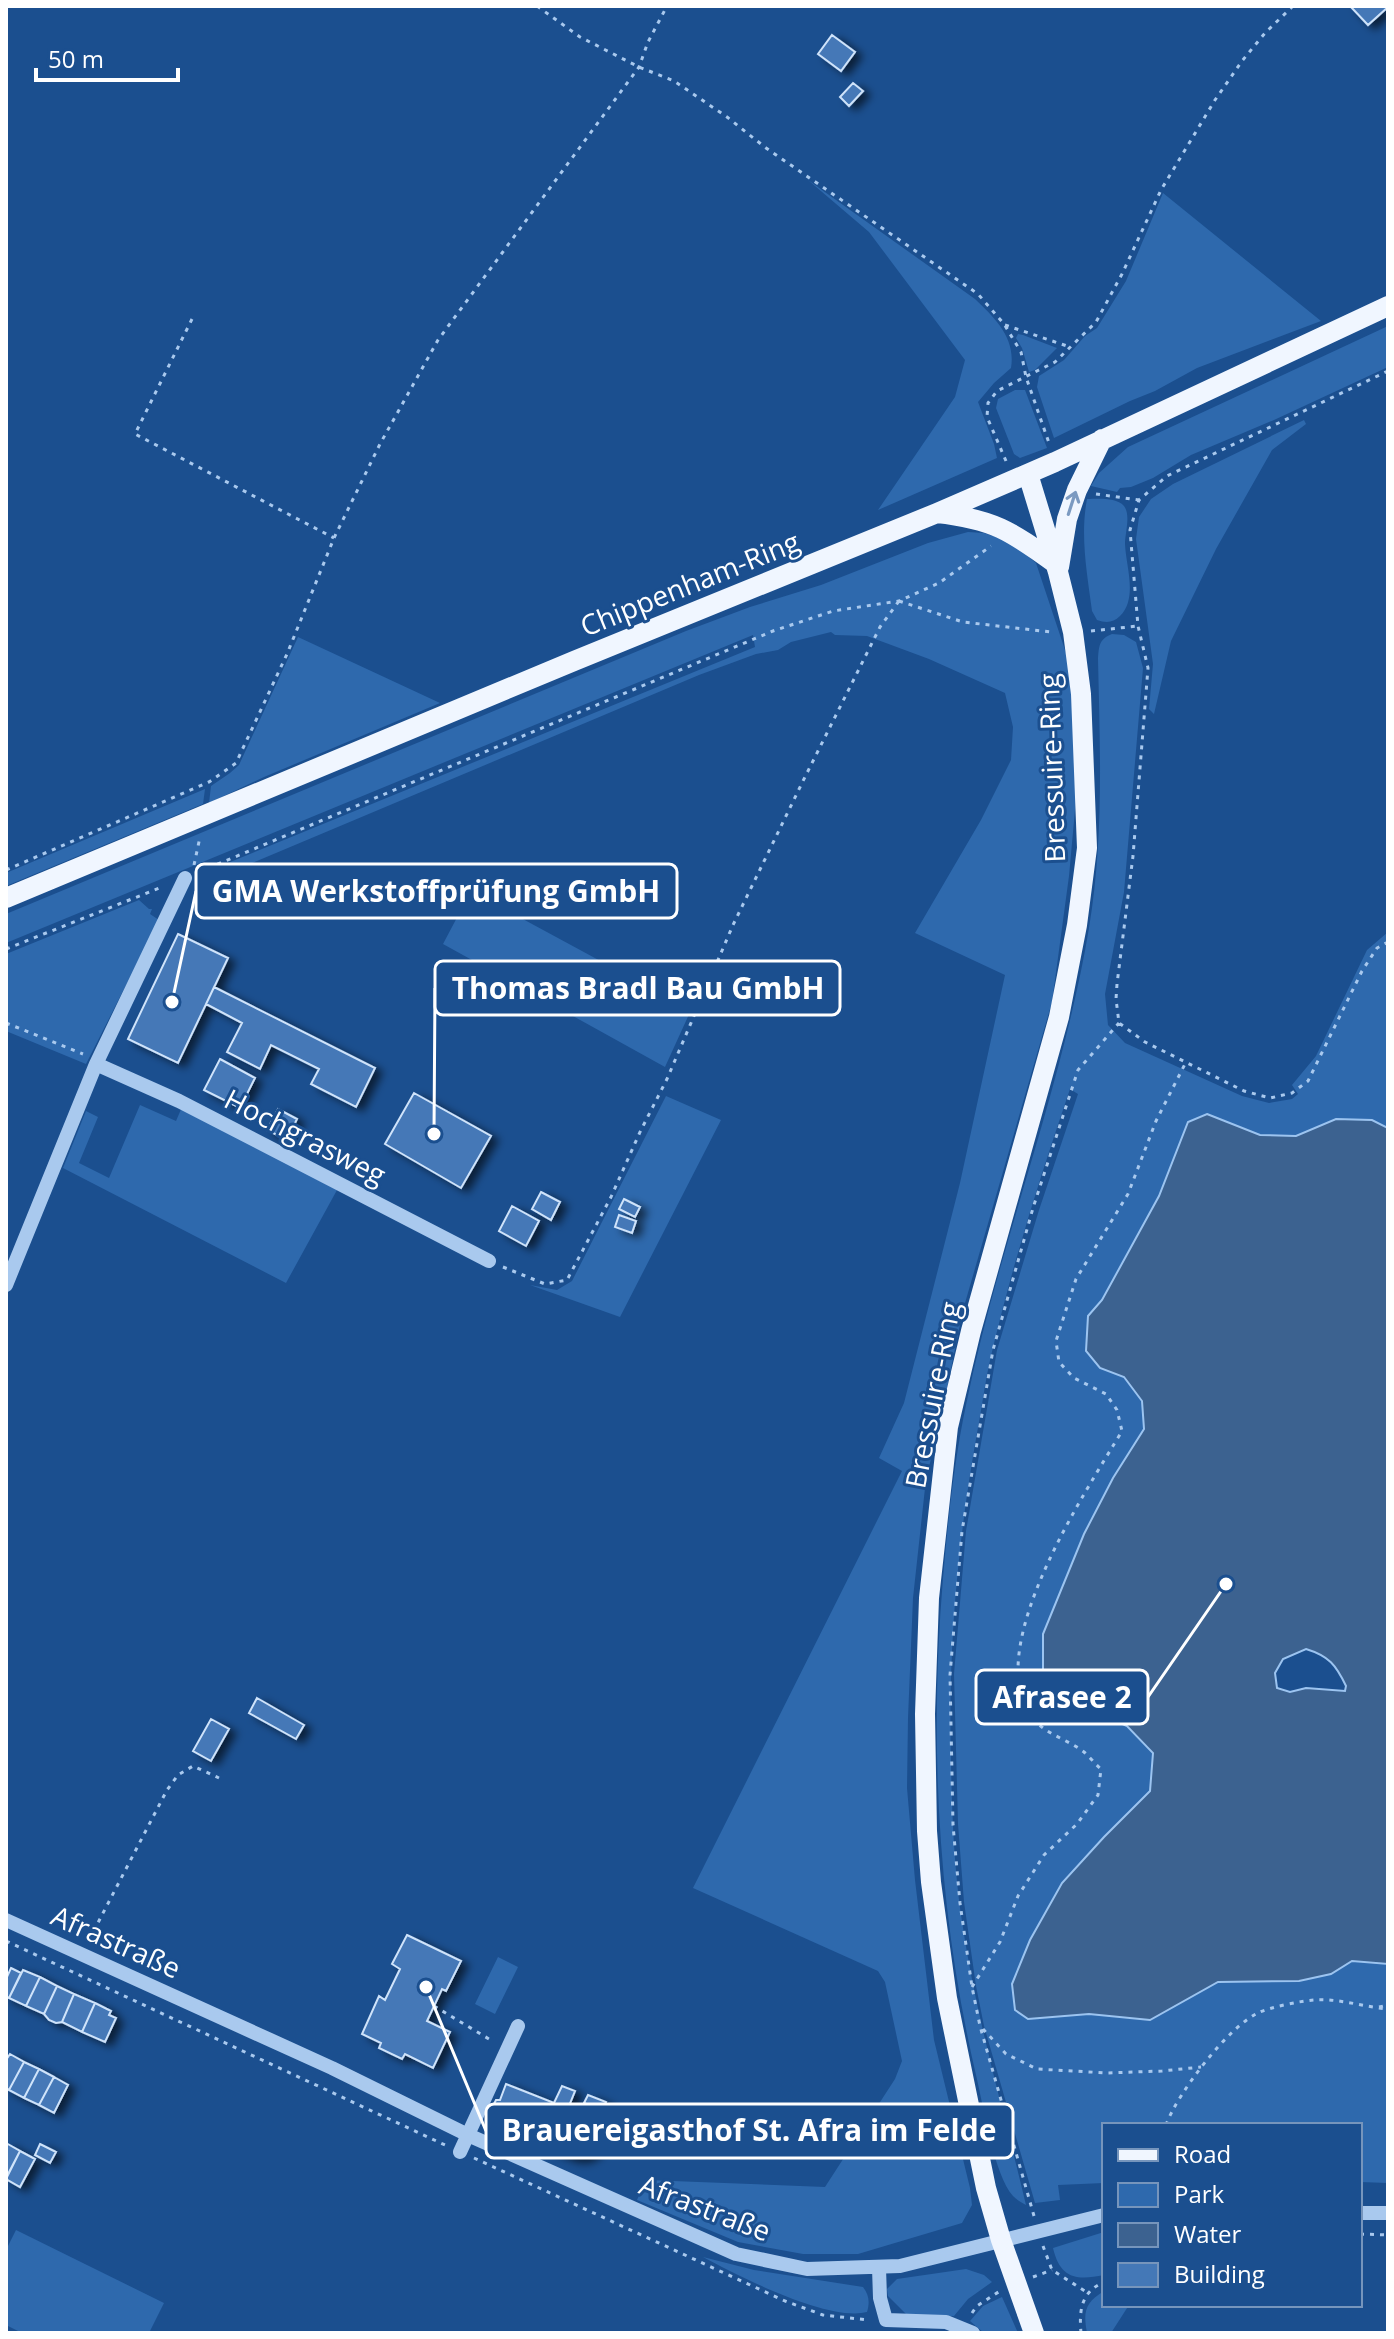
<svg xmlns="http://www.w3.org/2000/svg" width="1394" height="2339" viewBox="0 0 1394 2339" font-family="'Open Sans',sans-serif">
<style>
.green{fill:#2e69ad}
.water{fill:#3c6290;stroke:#9cc4f0;stroke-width:2;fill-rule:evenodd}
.building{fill:#4478b7;stroke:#cfe3fa;stroke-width:2;filter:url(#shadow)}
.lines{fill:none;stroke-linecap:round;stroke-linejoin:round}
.path{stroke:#a9c9ee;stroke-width:3;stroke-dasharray:4 6;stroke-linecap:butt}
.minor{stroke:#a9c9ee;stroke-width:14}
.major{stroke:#f0f6ff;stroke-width:20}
.oneway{stroke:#7b9ac1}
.labels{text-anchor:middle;stroke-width:6;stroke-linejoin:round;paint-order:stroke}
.street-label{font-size:28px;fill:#fff;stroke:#1b4f8f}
.leader{fill:none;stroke:#fff;stroke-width:3}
.callout-dot{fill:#fff;stroke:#1b4f8f;stroke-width:3}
.callout{fill:#1b4f8f;stroke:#fff;stroke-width:3}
.callout-label{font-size:30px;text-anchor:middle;font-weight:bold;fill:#fff}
</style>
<defs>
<filter id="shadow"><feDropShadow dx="7" dy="4" stdDeviation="4" flood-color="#0009"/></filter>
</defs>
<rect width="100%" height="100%" fill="#1b4f8f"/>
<path class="green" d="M808,180L975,299C995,318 1016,338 1011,368L994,383L978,402L994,444L997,458L878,510L955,397L965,360L869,232Z
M1163,193L1321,321L1197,368L1155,391L1130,401L1054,438L1037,387L1039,376L1064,360L1085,336L1097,328L1126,281Z
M1388,326V367L1274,420L1191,455L1153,478L1131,487L1120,488L1117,492L1091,486L1099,473L1128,447Z
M1018,334L1023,335L1057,348L1035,370L1029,372L1022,348L1016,338Z
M1015,390H1025L1047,448L1020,458L1014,454L996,408L998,399Z
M1304,420L1306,424L1272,450L1216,549L1171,641L1154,714L1149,709L1153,664L1136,539L1139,517L1151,499L1173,484Z
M1087,499C1098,499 1116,497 1124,506C1131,515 1125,533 1125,544C1126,567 1138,598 1120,616C1113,623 1106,623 1097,620L1092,611C1087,573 1080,536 1087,499Z
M968,532L984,533L1011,542L1036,563L1068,659L1078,777L1069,876L1052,1002L963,1310L939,1427L926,1479L913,1598L908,1718L907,1788L915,1880L934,2040L970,2188L972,2205L962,2223L858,2254H803L738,2242L637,2200L646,2180L825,2187L895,2079L902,2061L885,1982L878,1971L693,1888L902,1471L879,1458L904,1403L960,1183L1005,975L915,933L981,820L1011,760L1013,727L1005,693L929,659L867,636L835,635L831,632L791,642L778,650L756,654L699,675L231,872L198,881L206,872L755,647L753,635L6,943V914L686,631L750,607L821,585L928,543Z
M1112,634L1124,635L1136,642L1143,668L1124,892L1105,994L1108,1025L1125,1043L1242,1096L1269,1103L1292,1099L1298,1094L1292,1085L1316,1056L1367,950L1388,932V1128L1372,1120L1336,1119L1296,1136L1259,1135L1207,1115L1188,1122L1159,1196L1102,1300L1088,1316L1100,1368L1124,1377L1142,1401L1144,1429L1113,1478L1084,1534L1071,1701L1127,1726L1153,1754L1150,1791L1104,1837L1062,1883L1030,1939L1012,1984L1015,2010L1028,2019L1089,2014L1150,2020L1218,1982L1299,1981L1331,1974L1352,1961L1388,1964V2183L1360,2182V2125H1104V2183L1058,2185L1060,2200L1035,2203L984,2026L976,1986L964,1902L958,1824L954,1674L966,1531L997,1350L1039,1210L1078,1094L1070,1089C1040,1177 1012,1266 991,1356C985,1381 982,1408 977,1433C957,1546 948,1650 951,1764C952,1815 954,1865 961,1915C975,2014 1003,2108 1026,2205C1021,2202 1017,2200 1013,2196C994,2175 983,2104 976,2075C938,1912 929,1745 943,1578C948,1520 954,1462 966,1405C999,1244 1062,1090 1089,928C1104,839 1100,749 1098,659C1099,646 1099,639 1112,634Z
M298,637L440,703L264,777L209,803L211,786L230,773L239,765Z
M205,789L203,804L6,886V873Z
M471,891L691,1010L665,1067L443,944Z
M139,900L149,909H152L150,914L159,920L86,1064L6,1031V954Z
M666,1096L721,1120L620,1317L530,1285L557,1290L572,1281Z
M140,1105L176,1121L182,1107L337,1190L286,1283L63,1168L86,1111L98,1117L79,1163L109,1178Z
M498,1957L518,1967L495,2014L475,2004Z
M16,2230L164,2303L149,2333H22L6,2325V2250Z
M1104,2232V2275C1076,2281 1060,2278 1053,2248Z
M703,2257L754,2270L863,2287C869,2295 870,2302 867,2312C829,2322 738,2276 703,2257Z
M966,2269L984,2275L992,2282L968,2299L954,2316L907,2315L888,2296L887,2289L897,2279Z
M1104,2291V2305H1129L1111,2333H1087C1083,2311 1085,2303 1104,2291Z
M1002,2297L1018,2333H984L970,2321L983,2306Z"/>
<path class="water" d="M1207,1114L1260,1135L1296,1136L1336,1119L1372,1120L1388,1128V1964L1352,1961L1331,1974L1299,1981L1218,1982L1150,2020L1089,2014L1028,2019L1015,2010L1012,1984L1030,1940L1062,1883L1104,1837L1150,1791L1153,1753L1127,1726L1071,1701L1043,1671V1634L1084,1534L1113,1478L1144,1429L1142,1401L1124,1377L1100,1368L1086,1351L1088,1316L1102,1300L1159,1196L1188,1122ZM1306,1649C1329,1656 1336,1665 1346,1686L1345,1691L1306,1688L1290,1692L1277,1688L1275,1673L1283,1659Z"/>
<path class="building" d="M1350,6H1388V7L1368,25Z
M832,35L855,52L841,71L818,54Z
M853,83L863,91L849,106L840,97Z
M178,934L228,958L178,1063L128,1039Z
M214,987L375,1068L356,1107L311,1084L319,1069L271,1045L260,1069L227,1052L242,1023L206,1004Z
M220,1059L255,1078L240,1108L204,1090Z
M414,1093L491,1136L461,1188L385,1144Z
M278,1109L297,1119L287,1140L267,1130Z
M541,1192L560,1202L551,1220L532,1209Z
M624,1199L640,1207L635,1217L619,1209Z
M512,1206L539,1221L526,1246L499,1231Z
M619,1215L636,1221L632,1233L615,1227Z
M257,1698L304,1725L296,1739L249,1713Z
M211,1719L229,1729L211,1761L193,1751Z
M407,1935L461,1961L446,1991L442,1989L427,2021L450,2032L433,2068L405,2054L402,2059L379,2048L381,2043L362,2034L379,1996L385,2000L400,1969L392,1964Z
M11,1968L21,1973L9,1998L6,1997V1979Z
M23,1970L40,1977L26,2006L9,1998Z
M40,1977L57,1986L44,2014L26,2006Z
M57,1986L74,1994L62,2022L56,2023L49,2020L44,2014Z
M74,1994L95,2003L82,2032L62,2022Z
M95,2003L111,2011L109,2015L116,2018L105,2042L82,2032Z
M10,2054L24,2062L9,2090L6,2088V2060Z
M24,2062L39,2069L24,2098L9,2090Z
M39,2069L54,2077L39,2105L24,2098Z
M54,2077L68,2085L54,2113L39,2105Z
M506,2084L554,2103L562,2086L575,2091L567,2111L586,2120L596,2128L599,2140L595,2151L584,2158H572L490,2124L497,2108L494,2104L496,2100H500Z
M588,2095L606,2102L603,2111L584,2103Z
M6,2143L20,2151L6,2178Z
M40,2144L56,2152L50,2163L35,2155Z
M20,2151L35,2159L20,2187L6,2179Z"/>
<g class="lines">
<path class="path" d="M537,6L580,37L639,67L674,81L727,117L766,148L978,294L1004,324L1021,352L1026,377L1049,443
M192,319L135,434L334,538
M1005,325L1070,347
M1388,371L1167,476L1139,500L1130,530L1138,626L1148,668L1133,856L1117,984L1116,999L1119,1023L1145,1042L1244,1091L1270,1098L1292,1093L1308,1081L1362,971L1377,948L1388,942
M1006,461L987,417L988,403L997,391L1055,362L1096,322L1122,274L1161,190L1215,100L1242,61L1265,33L1293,6
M1096,494L1139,500
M899,601L963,622L1051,632
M1091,631L1138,626
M194,865L200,837
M6,870L209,782L236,763L287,654L334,538L380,444L438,340L639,67L648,42L667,6
M199,872L773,631L833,611L899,601L939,583L991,546
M6,949L162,887
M6,1023L83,1054
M503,1267L545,1284L567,1280L611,1197L640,1132L667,1079L733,925L803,781L880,627L899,601
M89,1940L167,1790L178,1775L193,1766L219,1778
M6,1941L445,2145
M972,1987L1000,1942L1018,1896L1044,1855L1077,1824L1098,1795L1101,1769C1095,1764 1090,1757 1084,1752C1066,1738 1042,1734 1029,1713C985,1643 1085,1493 1122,1431L1117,1410L1106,1394L1074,1378L1059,1362L1056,1341L1076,1279L1128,1194L1156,1121L1186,1062
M434,2006L494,2042
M1379,2007L1388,2005
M983,2029L1006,2054L1037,2069L1108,2073L1162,2071L1201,2067
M1166,2125C1177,2094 1229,2025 1260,2012C1272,2007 1300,2001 1314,2000C1338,1998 1364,2007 1388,2009
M474,2158L785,2301L823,2315L868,2320
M1034,2216L980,2026L972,1987L960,1903L953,1825L950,1675L962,1531L993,1350L1033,1208L1078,1070L1119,1023
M1360,2234L1388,2235
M1043,2246L1052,2270L1088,2293
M1033,2277L1052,2270
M972,2313L977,2306L1000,2291
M1081,2333C1079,2310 1081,2292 1104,2282"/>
<path class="minor" d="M96,1064L179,1101L489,1261
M6,1285L96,1064L185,878
M6,1920L332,2068L468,2135L736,2254L807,2269L900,2266L1104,2215
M460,2152L518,2026
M1360,2213H1388
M879,2268L880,2298L886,2320L946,2322L973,2333"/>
<path class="major" d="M1028,474L1058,572L1073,632L1081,694L1087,848L1077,925L1059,1017L971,1331L948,1427L929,1598L925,1714L927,1831L931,1882L947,1998L986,2188L1001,2240L1034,2333
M937,513C993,519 1011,531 1056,564
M1059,567L1067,519L1077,490L1102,439
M6,898L574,661L937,513L1055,462L1388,306"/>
</g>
<defs><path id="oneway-shaft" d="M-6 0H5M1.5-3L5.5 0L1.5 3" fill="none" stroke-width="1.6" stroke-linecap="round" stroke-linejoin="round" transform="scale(2)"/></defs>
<use class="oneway" href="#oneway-shaft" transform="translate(1072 503) rotate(-72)"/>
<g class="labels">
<g class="street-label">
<text transform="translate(690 584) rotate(-22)" y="10">Chippenham-Ring</text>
<text transform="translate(1052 768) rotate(-92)" y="10">Bressuire-Ring</text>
<text transform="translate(305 1137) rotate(27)" y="10">Hochgrasweg</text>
<text transform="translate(933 1395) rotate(-79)" y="10">Bressuire-Ring</text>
<text transform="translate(116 1942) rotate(24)" y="10">Afrastraße</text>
<text transform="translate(705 2208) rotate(21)" y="10">Afrastraße</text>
</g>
</g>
<path class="leader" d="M172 1002L196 891M434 1134L435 988M1226 1584L1148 1697M426 1987L486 2131"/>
<g class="callout-dot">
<circle cx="172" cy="1002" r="8"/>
<circle cx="434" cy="1134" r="8"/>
<circle cx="1226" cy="1584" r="8"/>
<circle cx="426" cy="1987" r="8"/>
</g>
<g class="callout">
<rect x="196" y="864" width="481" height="54" rx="8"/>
<rect x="435" y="961" width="405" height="54" rx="8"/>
<rect x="976" y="1670" width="172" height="54" rx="8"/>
<rect x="486" y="2104" width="527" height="54" rx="8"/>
</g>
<g class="callout-label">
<text x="436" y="902">GMA Werkstoffprüfung GmbH</text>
<text x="638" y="999">Thomas Bradl Bau GmbH</text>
<text x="1062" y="1708">Afrasee 2</text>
<text x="749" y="2141">Brauereigasthof St. Afra im Felde</text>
</g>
<rect width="1394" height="2339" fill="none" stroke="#ffffff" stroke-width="16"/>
<rect x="1102" y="2123" width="260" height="184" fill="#1b4f8f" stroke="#7695bc" stroke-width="2"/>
<rect x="1118" y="2149" width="40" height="12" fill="#f0f6ff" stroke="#7695bc" stroke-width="2"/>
<text x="1174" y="2163" font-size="24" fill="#ffffff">Road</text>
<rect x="1118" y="2183" width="40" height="24" fill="#2e69ad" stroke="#7695bc" stroke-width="2"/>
<text x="1174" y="2203" font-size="24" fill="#ffffff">Park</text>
<rect x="1118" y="2223" width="40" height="24" fill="#3c6290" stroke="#7695bc" stroke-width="2"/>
<text x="1174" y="2243" font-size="24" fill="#ffffff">Water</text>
<rect x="1118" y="2263" width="40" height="24" fill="#4478b7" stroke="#7695bc" stroke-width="2"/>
<text x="1174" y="2283" font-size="24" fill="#ffffff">Building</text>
<path d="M36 68v12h142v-12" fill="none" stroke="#ffffff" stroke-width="4"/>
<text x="48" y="68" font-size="24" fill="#ffffff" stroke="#1b4f8f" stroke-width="6" paint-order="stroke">50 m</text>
</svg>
